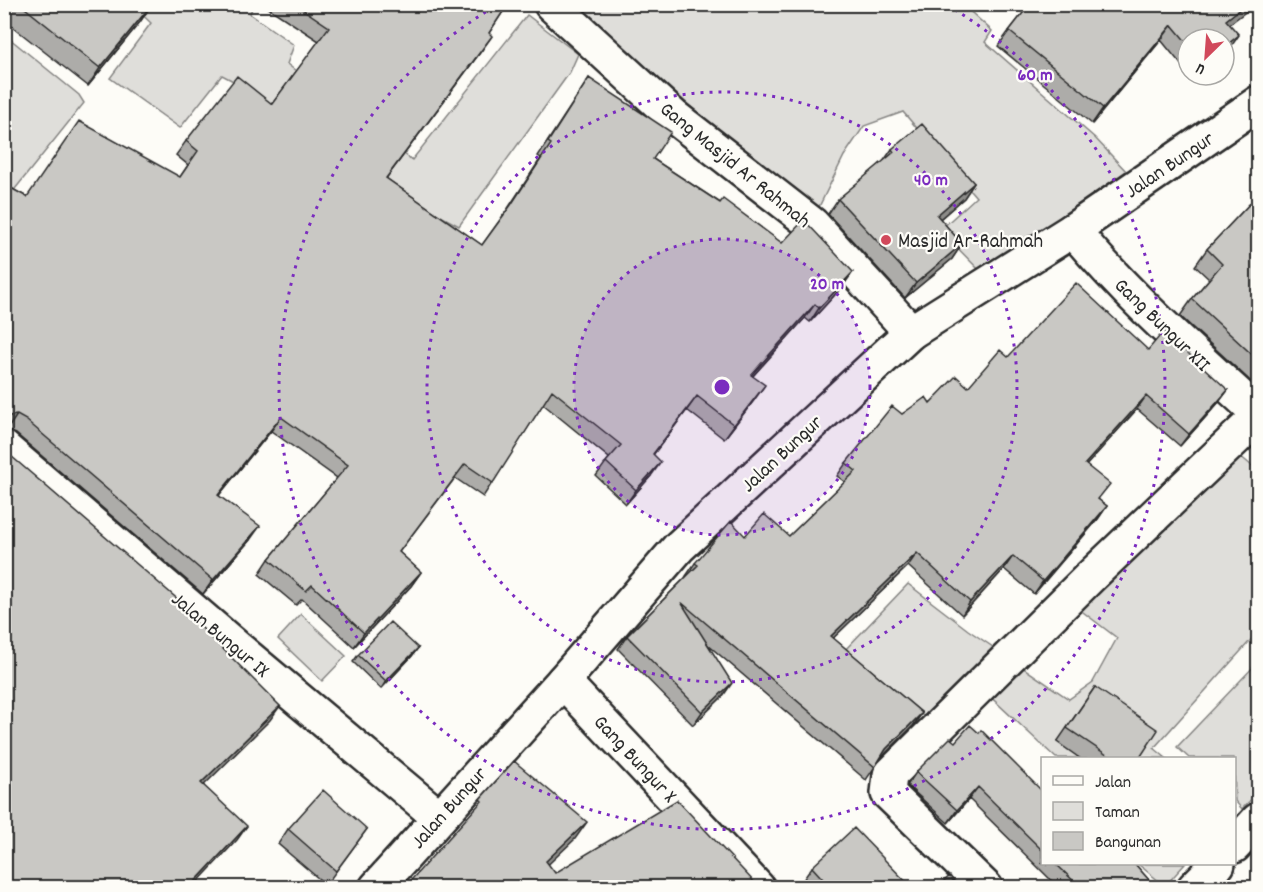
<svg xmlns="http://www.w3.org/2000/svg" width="1263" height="892" viewBox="0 0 1263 892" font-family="Dekko,sans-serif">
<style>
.green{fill:#dfdeda;stroke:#858482;stroke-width:1.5}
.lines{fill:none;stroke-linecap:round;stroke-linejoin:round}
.minor-casing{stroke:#2b2b2b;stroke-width:38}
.tertiary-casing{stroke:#2b2b2b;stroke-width:38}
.minor{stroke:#fdfcf7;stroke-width:33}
.tertiary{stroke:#fdfcf7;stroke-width:33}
.wall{fill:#adaca9;stroke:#2b2b2b;stroke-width:1.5}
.shaded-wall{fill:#8d8c89;stroke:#2b2b2b;stroke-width:1.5}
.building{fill:#c9c8c4;stroke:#2b2b2b;stroke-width:1.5}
.ring{fill:none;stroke:#7b2cbf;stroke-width:3;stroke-dasharray:3 6}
.poi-dot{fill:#d1495b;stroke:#fdfcf7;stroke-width:2}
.labels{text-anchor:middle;stroke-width:4.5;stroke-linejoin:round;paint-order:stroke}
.street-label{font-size:21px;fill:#2b2b2b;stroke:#fdfcf7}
.poi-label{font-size:21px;fill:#2b2b2b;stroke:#fdfcf7;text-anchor:start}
.centre{fill:#7b2cbf;stroke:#fdfcf7;stroke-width:3}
.ring-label{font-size:18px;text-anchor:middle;font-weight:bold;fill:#7b2cbf;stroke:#fdfcf7;stroke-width:4.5;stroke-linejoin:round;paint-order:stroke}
</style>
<rect width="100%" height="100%" fill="#fdfcf7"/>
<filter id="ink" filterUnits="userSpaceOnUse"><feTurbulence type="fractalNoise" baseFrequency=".0167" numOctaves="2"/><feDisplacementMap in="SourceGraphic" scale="12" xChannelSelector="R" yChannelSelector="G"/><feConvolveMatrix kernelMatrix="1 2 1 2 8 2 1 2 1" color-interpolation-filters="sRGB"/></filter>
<g filter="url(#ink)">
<path class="green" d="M132,5H253L250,14L294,45L287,64L412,160L527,15L578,54L570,72L459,226L369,177L260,95L222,75L180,128L110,78L151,23Z
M577,5H963L992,31L985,42L1095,138L1126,171L983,274L940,230L976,197L903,112L864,126L844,156L814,217Z
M4,34L79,95L84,103L15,189L5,191Z
M1214,434L1258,471V632L1154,748L1166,758H1056L983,690L938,728L844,651L908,584L968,630L1069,699L1093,682L1117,638L1054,590Z
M301,614L346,656L322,681L278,639Z
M1258,662V792L1242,809L1235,801L1234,758H1189L1177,747Z
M1138,864H1185L1165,886Z"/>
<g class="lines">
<g class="minor-casing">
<path id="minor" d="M551,4L673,116L812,224L911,332
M1073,230C1128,297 1194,354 1258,413
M4,448L236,647L439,817
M563,681L758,888
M1234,846L1258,820
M986,888L888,793L890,775L1090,577L1258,417
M1194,888L1218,864"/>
</g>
<g class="tertiary-casing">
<path id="tertiary" d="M376,888L563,681L679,547L911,332L1073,230L1258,103"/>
</g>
<use href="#minor" class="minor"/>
<use href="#tertiary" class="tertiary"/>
</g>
<path class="wall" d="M4,4H152L140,22L88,86L4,20Z
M269,4H508L489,33L482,50L386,178L482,245L505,213L541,158L538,156L589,78L653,159L782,243L843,286L810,322L805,318L753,376L755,399L724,439L687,410L653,455L651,476L626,504L596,476L609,458L543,404L483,497L455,478L399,552L421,572L411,586L354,647L302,599L296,605L259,574L269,559L337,478L271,431L219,495L250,540L203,594L16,434L7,430H4V189L7,186L27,197L180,177L188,165L176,155L186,141L272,104L319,41L267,7Z
M1030,4L1230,24L1228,51L1224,54V39H1188V73L1161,40L1092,124L998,46L1009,31Z
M892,149L974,183L964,198L940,219L962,244L952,259L905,298L828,214L838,199L883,162Z
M1258,195V388L1180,316L1192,299L1209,279L1195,266L1207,249Z
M1148,350L1228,390L1219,402L1180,446L1137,409L1086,465L1099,500L1107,506L1098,519L1034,594L1004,569L962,615L908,566L833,638L922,713L913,726L880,759L866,780L708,645L723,696L693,725L618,649L627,636L687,576H686L695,563L745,536H789L845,482L837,476L846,463L902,414L968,387L1008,357Z
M418,648L412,656L381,689L353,662L358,655Z
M1095,687L1139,759H1081L1057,742Z
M955,742L1042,791V864H1135L1156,888H1059L969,799L948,823L908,786V784L917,771Z
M288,829H367L326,885L278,844Z
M812,867L912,888H810L803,880Z"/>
<path class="shaded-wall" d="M152,4L140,22L88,86L100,68Z
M1246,4H1256L1215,35L1226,20Z
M1172,25L1161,40L1092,124L1103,108Z
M1239,35L1228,51L1224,54V47Z
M492,36L482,50L376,192L386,178Z
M974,183L964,198L927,230L937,215Z
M962,244L952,259L905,298L916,283Z
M853,272L843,286L810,322L819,308Z
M815,304L805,318L741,389L751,375Z
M765,385L755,399L724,439L734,425Z
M1228,390L1219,402L1180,446L1189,434Z
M697,396L687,410L643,468L653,454Z
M1146,396L1137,409L1076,477L1085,464Z
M17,415L7,430H4V418L8,416Z
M281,417L271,431L208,509L218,495Z
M661,462L651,476L626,504L636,490Z
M1107,506L1098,519L1034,594L1043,581Z
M260,526L250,540L203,594L213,580Z
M917,553L908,566L822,649L831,636Z
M1013,556L1004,569L962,615L970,602Z
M421,572L411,586L354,647L364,633Z
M418,648L412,656L381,689L386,681Z
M732,683L723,696L693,725L702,712Z
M280,706L270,720L192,797L201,783Z
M922,713L913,726L877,762L886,749Z
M978,787L969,799L948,823L957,810Z
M587,822L575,839L534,878L546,861Z
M247,826L237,840L192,888H189Z"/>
<path class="building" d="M20,4H152L100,68Z
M295,4H508L489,33L492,36L386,178L482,245L511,205L551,144L548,142L589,78L671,132L653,159L720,203L723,199L782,243L804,220L853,272L819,308L815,304L751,375L765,385L734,425L697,396L653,454L661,462L636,490L606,462L621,445L552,390L493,483L465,464L399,552L421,572L364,633L312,585L306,591L269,559L348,465L281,417L218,495L260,526L213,580L26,420L17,415L8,416L4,418V190L7,186L27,197L79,121L180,177L198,151L186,141L237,76L272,104L329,27Z
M1030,4H1246L1226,20L1239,35L1224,47V39H1188V44L1172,25L1103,108L1009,31Z
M922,124L974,183L937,215L962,244L916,283L838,199L894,152L892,149Z
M1258,195V360L1192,299L1222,264L1207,249Z
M1076,283L1148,350L1164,331L1228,390L1189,434L1146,396L1085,464L1110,484L1098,499L1107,506L1043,581L1013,556L970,602L917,553L831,636L922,713L886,749L875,767L681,602L732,683L702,712L627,636L698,565L695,563L731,521L745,536L764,514L789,536L856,471L846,463L892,406L902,414L926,397L930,403L956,376L968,387L1000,350L1008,357Z
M4,450L188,608L185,611L280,706L201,783L247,826L189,888H4Z
M390,622L418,648L386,681L358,655Z
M1095,687L1158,730L1139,759H1113L1067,728Z
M970,725L979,733L981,730L1042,791V850L978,787L957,810L917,773V771L950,738L955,742Z
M514,761L587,822L546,861L555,873L677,800L756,884L762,888H404L482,801L480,799Z
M323,790L367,829L336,871L288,829Z
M854,828L912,888H831L812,867Z
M1056,864H1135L1156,888H1081Z
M950,876L958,888H935Z"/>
</g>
<circle cx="722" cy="387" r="148" fill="#7b2cbf" fill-opacity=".12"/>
<g class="ring">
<circle cx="722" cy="387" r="148"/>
<circle cx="722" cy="387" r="295"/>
<path d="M947 5A443 443 0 1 1 497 5"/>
</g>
<circle class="poi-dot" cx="886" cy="240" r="6"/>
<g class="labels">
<g class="street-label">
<text transform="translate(736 164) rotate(39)" y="7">Gang Masjid Ar Rahmah</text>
<text transform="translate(1169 164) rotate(-34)" y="7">Jalan Bungur</text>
<text transform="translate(1163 324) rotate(44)" y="7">Gang Bungur XII</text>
<text transform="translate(781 453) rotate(-43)" y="7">Jalan Bungur</text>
<text transform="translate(221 634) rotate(40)" y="7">Jalan Bungur IX</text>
<text transform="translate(636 758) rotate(47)" y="7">Gang Bungur X</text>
<text transform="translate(448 807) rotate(-48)" y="7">Jalan Bungur</text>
</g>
<g class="poi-label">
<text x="898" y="247">Masjid Ar-Rahmah</text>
</g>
</g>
<circle cx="722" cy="387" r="9" class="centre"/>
<g class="ring-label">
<text x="1035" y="80">60 m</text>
<text x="931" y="185">40 m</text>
<text x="827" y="289">20 m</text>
</g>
<rect width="1263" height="892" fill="none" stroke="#fdfcf7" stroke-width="24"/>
<rect x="12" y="12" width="1239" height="868" fill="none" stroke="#2b2b2b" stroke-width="2" filter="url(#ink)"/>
<rect x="1041" y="757" width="195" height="108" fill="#fdfcf7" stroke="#a9a8a5" stroke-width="1.5"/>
<rect x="1053" y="776" width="30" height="9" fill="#fdfcf7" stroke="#a9a8a5" stroke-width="1.5"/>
<text x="1095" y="787" font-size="18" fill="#2b2b2b">Jalan</text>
<rect x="1053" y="802" width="30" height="18" fill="#dfdeda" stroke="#a9a8a5" stroke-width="1.5"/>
<text x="1095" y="817" font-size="18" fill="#2b2b2b">Taman</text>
<rect x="1053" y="832" width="30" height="18" fill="#c9c8c4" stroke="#a9a8a5" stroke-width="1.5"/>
<text x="1095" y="847" font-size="18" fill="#2b2b2b">Bangunan</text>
<g transform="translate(1206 57) rotate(205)"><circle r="28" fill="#fdfcf7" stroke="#a9a8a5" stroke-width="1.5"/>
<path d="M0-4.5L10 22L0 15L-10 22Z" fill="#d1495b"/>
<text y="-9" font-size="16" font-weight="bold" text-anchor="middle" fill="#2b2b2b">U</text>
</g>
</svg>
